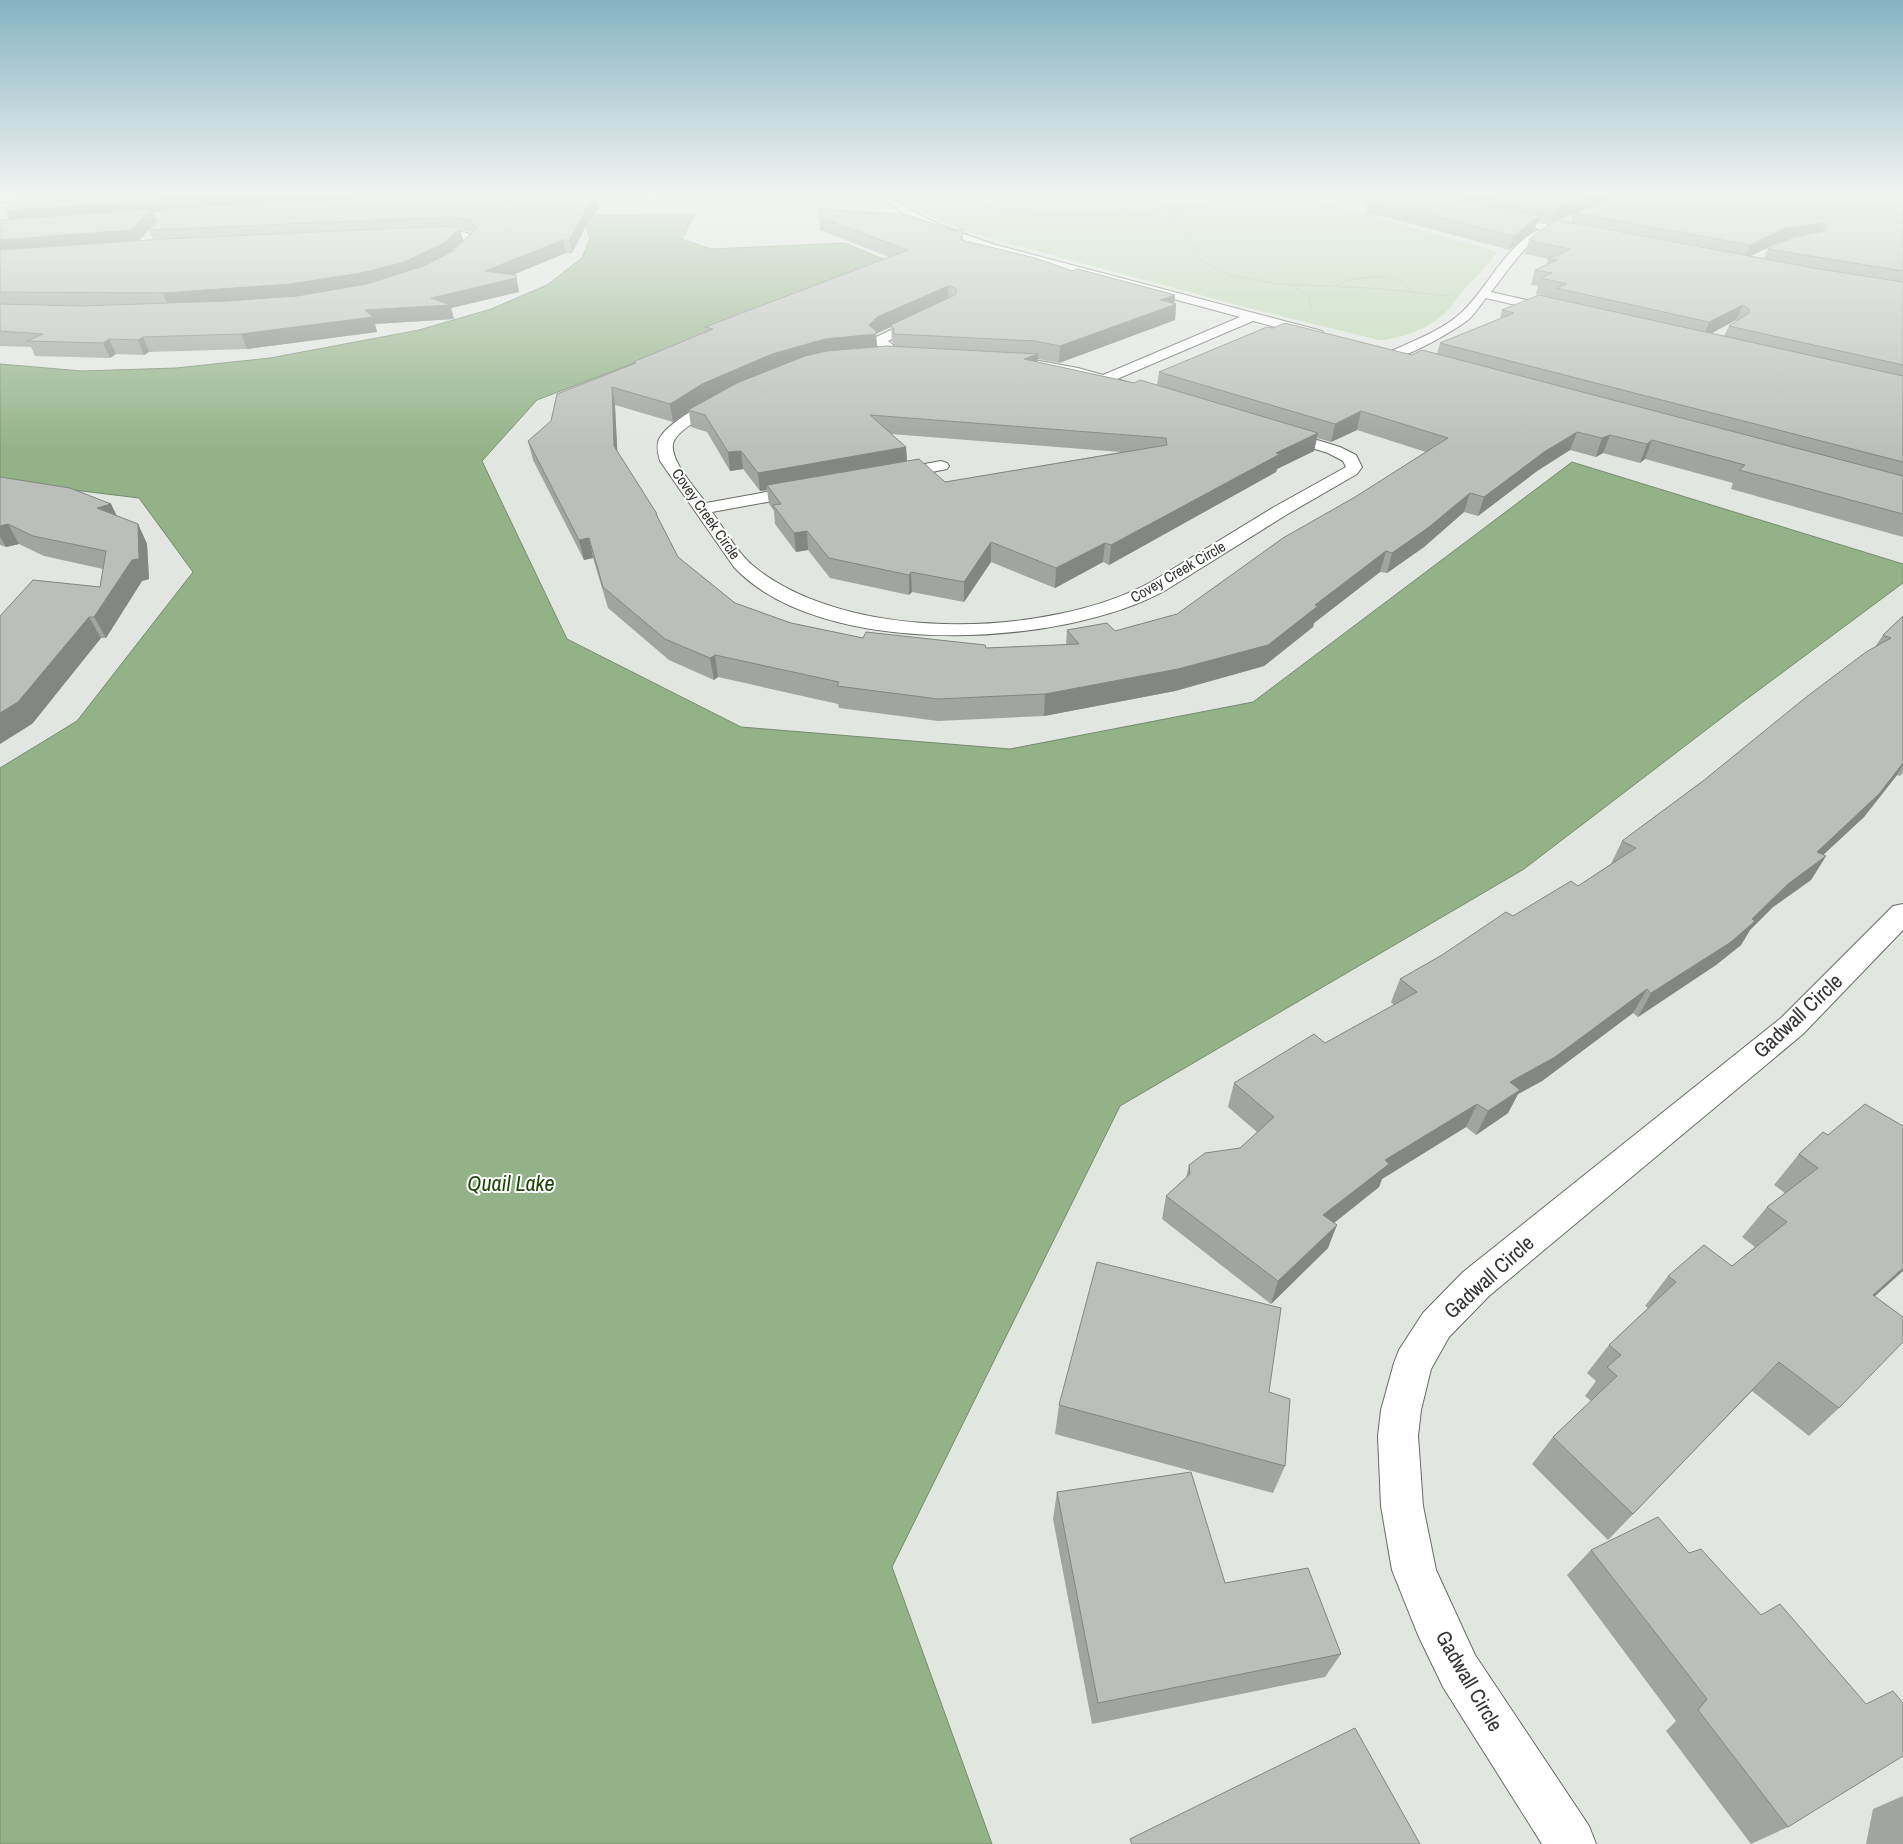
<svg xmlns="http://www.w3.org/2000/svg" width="1903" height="1844" viewBox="0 0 1903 1844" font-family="'Archivo Narrow',sans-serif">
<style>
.green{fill:#bad7af}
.water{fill:#93b288;stroke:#768c6e}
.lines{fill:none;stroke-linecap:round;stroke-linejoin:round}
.minor-casing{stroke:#676b66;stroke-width:2}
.major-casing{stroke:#c2c2c2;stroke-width:2}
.path{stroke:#9fa29e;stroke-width:1;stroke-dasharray:1 1;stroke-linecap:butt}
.minor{fill:#fff;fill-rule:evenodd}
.major{fill:#b2cea7;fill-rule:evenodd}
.wall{fill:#a1a4a0;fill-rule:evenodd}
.shaded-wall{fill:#838682}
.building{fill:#bbbfba;stroke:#838682}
.labels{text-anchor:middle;stroke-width:4;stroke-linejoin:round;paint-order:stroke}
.far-street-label{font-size:15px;fill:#343533;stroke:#fff}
.near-street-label{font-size:21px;fill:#343533;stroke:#fff}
.near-water-label{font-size:22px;font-style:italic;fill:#1e4508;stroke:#fff}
</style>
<rect width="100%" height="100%" fill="#e2e6e1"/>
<path class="green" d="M917,194H1295L1497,252C1487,267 1475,278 1463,291C1457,297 1452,305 1446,312C1430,328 1400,339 1379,340L1241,306L967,232L931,217L902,198L906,195Z"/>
<path class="water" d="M695,214L682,239L711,249L845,243L907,269L689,342L537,400L482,461L567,639L741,727L1010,749L1253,702L1572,462L1903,564V583L1740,704L1524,869L1120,1106L892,1567L992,1844H0V768L77,721L193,572L139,498L0,481V364L82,371L176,368L270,358L419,330L491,309L547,285L582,258L590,238L584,221L578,215Z"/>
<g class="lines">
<g class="minor-casing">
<path id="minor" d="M32,194H70L65,197L0,202V196Z
M651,194H661L653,205H647L645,203Z
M876,194C889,193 896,200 907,207C934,225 965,234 996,245L1322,331L1324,334L1322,337L1317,338L1253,321L1117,379L1340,447L1356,455L1362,467L1357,474L1286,515L1166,590C1063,648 820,660 734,567L660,461C658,454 656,446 659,439C675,409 777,369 810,361C832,355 855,353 878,352L879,347L872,341L874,338L925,314L931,318L929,321L888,341L893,345L892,352L1034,360L1078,368L1103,375L1240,317L988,249L941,233L914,221ZM887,360L1034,368L1076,376L1328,453L1343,461L1346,467L1274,507L1153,581C1050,638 852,643 757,569C738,555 726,531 712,512L811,494L813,490L811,486L805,485L706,503C696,489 670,461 673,444C677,420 794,372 819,367C842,362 865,364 887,360Z
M1323,194H1343C1339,199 1327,199 1323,194Z
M1499,215L1550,225L1561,223V227L1586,232L1587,234L1582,237C1573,236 1560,230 1551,232C1528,237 1505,275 1491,292L1562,308L1564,311L1562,314L1558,315L1486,298C1480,305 1475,314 1469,319C1457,329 1403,361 1389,358L1387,355L1389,352C1413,341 1441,331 1461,313C1489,287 1504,246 1540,229L1495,220L1494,218Z
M423,232H462L477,236L478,240L456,263L452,264L446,261L467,240L419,237L418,235L419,233Z
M941,461L947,463L949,466L947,469L892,480L886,479L884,475L886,471L892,470Z
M1903,904V930L1803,1034L1489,1296L1449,1337L1431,1369L1421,1410L1418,1436L1423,1506L1436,1570L1475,1655L1589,1826L1596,1844H1542L1443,1687L1418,1635L1392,1570L1381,1506L1378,1436L1381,1410L1394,1363L1399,1350L1423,1313L1463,1272L1781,1018L1893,906Z"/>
</g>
<g class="major-casing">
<path id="major" d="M820,194H871L866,197L722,205L560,206L555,203L560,200L722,199Z
M200,211L205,214L204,216L118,222L113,219L118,216Z"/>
</g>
<path class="path" d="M1133,194L1162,207L1179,208H1166
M938,199L1056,216H1095L1131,213
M1118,200L1122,204L1117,207L1131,213L1174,219
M1179,208L1207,207L1232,199L1228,194
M1173,211L1171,215L1185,234L1200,259L1215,269L1234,276L1277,284L1371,288L1448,296
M1294,285L1308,297L1312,308
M1336,285C1356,276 1397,271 1411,291"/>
<use href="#minor" class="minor"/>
<use href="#major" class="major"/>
</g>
<path class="wall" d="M38,194H604L605,198H598L599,208L588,222L572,253H566L513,274L516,275L519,292L451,308L454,319L375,324L377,332L247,349L149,352L144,355L116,354L110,358L35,356L31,347L0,346V220L10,219L6,211L36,196ZM167,210L149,230L153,240L139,241L157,221L153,212ZM461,230L472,232L455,250L452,251L463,241Z
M1356,194H1903V537L1731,489L1733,483L1645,459L1640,463L1603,453L1596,457L1570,450L1537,471L1478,516L1464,512L1424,547L1387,573L1380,572L1314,623L1313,627L1264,666L1175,691L1044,716L938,721L839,708L838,704L718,677L714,680L669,660L608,608L593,558L584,560L533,460L528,441L633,364V362L705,332V327L889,257L820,230L819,217L955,231L963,229V240L1072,271L1175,295L1174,304H1176L1175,320L1059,363L1038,359L1037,362L1134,383L1157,385L1159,372L1412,355L1437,354L1440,343L1500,319L1502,310L1553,298H1554L1536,294L1538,286L1531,285L1535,270L1546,265L1548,259L1525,254L1529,240L1556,221L1551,223L1537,221L1535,230L1509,250L1390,218L1365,214L1367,204ZM1573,214L1571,223L1558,220ZM1780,242H1782L1768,249L1764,258L1750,256ZM1736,320L1737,321L1729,326L1724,336L1711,333ZM891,327L892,341L894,344V346L877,347L876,334ZM615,405L673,422L689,412L691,427L707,432L730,471L743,469L760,491L767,490L769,504L774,511L775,524L796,552L808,550L830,578L909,595L912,592L964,602L991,562L1055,588L1103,562L1109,565L1276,472L1277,469L1314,451L1317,438L1331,442L1357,430L1426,452L1355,497L1177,614L1115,631L1067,630L1066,645L986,648L863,638L791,623L735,603L678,557L658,518L617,451ZM891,434L1121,452L945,482L907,461L906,447Z
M0,477L111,504L117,516L138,524L147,544L149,579L142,581L106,638H101L32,724L100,587L103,569L44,556L19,544L6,547L0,545Z
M1903,616V773L1900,776L1897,775L1864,817L1823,855L1826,856L1811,880L1773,907L1750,930L1741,945L1716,965L1638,1017L1633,1013L1542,1081L1518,1094L1508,1113L1476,1135L1466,1127L1382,1179L1379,1187L1334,1223L1328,1248L1271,1304L1162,1219L1166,1196L1186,1178L1189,1165L1240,1148L1257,1132L1228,1107L1234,1083L1325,1043L1394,1005L1391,1002L1400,979L1513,916L1578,886L1611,864L1622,841L1703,781L1875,647L1883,635Z
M1823,1132L1874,1297L1839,1408L1809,1436L1752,1391L1608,1540L1532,1464L1553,1437L1591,1401L1585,1396L1596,1381L1587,1373L1609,1345L1648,1308L1645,1306L1668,1276L1732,1266L1755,1247L1742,1237L1767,1207L1785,1193L1774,1185L1799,1154Z
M1269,1392L1285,1466L1273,1493L1055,1434L1059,1405Z
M1057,1492L1225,1583L1341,1654L1325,1677L1092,1724L1053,1519Z
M1591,1550L1689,1553L1788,1827L1751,1844L1666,1731L1676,1721L1567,1575Z
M1903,1796V1844H1866L1873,1809Z"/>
<path class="shaded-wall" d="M282,194H339L341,202L153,212L157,221L136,243L0,254V240L11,222L6,211L166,199Z
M1594,194H1622L1574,213L1573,214L1551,223L1555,209Z
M597,196L599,208L588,222L572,253L569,240L586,210Z
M1539,216L1535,230L1509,250L1513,236Z
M1825,223L1819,237L1780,242L1744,259L1750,245L1786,228Z
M460,228L463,241L447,256L408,276L295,298L169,308L163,293Z
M563,240L566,253L491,284L516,275L519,292L451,308L454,319L375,324L377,332L247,349L241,334L365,310L485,271Z
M948,286V301L891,325V327L877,333L876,334L877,348L688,410L689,412L673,422L670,404L702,384L772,354L869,325L877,317Z
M1175,295L1174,305L1176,304L1175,320L1059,363L1060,346L1160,300Z
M1743,305L1736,320L1703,338L1709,322Z
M143,337L149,352L144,355L138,340Z
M109,339L116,354L110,358L103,343Z
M1038,354L1037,370L1024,359Z
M612,387L615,405L618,465L614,446Z
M1361,411L1357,430L1331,442L1335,424Z
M1577,432L1570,450L1537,471L1478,516L1484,497L1544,452Z
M1318,433L1314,451L1277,469L1276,472L1109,565L1111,545L1276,453Z
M1610,435L1603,453L1596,457L1602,438Z
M1652,440L1645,459L1640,463L1647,444Z
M906,447L907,465L767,485V490L760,491L758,473Z
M741,451L743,469L730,471L728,452Z
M1470,493L1464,512L1424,547L1387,573L1392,553Z
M111,504L120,523L97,508Z
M8,524L19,544L6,547L0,537V526Z
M138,524L147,544L149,579L142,581L106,638L94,617Z
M807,531L808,550L796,552L794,533Z
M589,538L593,558L584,560L579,540Z
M991,542V562L964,602V582Z
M1105,543L1103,562L1055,588L1056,568Z
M1386,551L1380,572L1314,623L1313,627L1264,666L1175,691L1044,716L1045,694L1315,605Z
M911,572L912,592L909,595V575Z
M89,617L101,638L32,724L0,744V713Z
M715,655L718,677L714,680L710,658Z
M1903,763V765L1897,775L1864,817L1808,869L1826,856L1811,880L1773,907L1750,930L1741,945L1716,965L1638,1017L1651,993L1752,919Z
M1647,989L1633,1013L1542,1081L1518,1094L1508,1113L1476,1135L1488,1111L1510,1082Z
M1477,1104L1466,1127L1382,1179L1379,1187L1315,1238L1323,1215L1385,1160Z
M1337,1225L1328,1248L1271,1304L1278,1281Z
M1903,1268V1271L1843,1325L1873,1295Z"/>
<path class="building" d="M38,194H282L166,199L6,211L14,200L36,196Z
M1370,194H1594L1555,209L1459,194L1460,201L1539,216L1513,236L1392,205L1368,201Z
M1620,194H1882L1903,196V271L1768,249L1794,237L1825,231L1827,228L1825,223L1786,228L1750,245L1574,213Z
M597,196L586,210L569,240H563L485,271L516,275V278L431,298L450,305L365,310L373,317L241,334L143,337L138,340L109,339L103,343L27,341L43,334L0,331V304L81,306L228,301L297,296L367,284L424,266L455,250L477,227L470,220L451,217L149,230L169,208L346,199Z
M152,209L131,230L0,240V220Z
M821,209L907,215L955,231L963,229L961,240L1035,258L1072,271L1078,269L1175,295L1160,300L1176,304L1060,346L1035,341L894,334V329L891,325L955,295L957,290L953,287L948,286L877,317L869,325L876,331V334L825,339L772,354L702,384L670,404L612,387L614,446L657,514H656L678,557L735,603L791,623L863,638L866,632L985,645L986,648L1079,644L1067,630L1107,623L1115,631L1177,614L1283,538L1355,497L1448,438L1361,411L1335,424L1159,372L1267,327L1273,328L1285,323L1412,355L1422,350L1903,476V514L1739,470L1745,465L1652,440L1647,444L1610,435L1602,438L1577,432L1544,452L1484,497L1470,493L1429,527L1392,553L1386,551L1315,605L1318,606L1268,645L1178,669L1045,694L938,699L837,686L839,682L715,655L710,658L665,639L603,587L589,538L579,540L528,441L551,421L557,394L636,363L633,362L713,329L705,327L908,250L819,217Z
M1557,220L1819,269L1903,282V365L1729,326L1749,313V309L1743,305L1709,322L1556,288L1567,284L1541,278L1552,273L1535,270L1557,260L1548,259L1570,249L1529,240L1539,231Z
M451,226L460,228L444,243L404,262L361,273L290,284L163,293L0,292V250L165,239Z
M1539,295L1903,376V462L1440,343L1514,313L1502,310Z
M887,346L1038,354L1024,359L1134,383L1140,380L1318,433L1276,453L1280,454L1111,545L1105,543L1056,568L991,542L964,582L911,572L909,575L829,558L807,531L794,533L773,505L781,504L767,485L919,459L945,482L1167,445L1166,438L870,415L906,447L758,473L741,451L728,452L705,415L688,410L737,383L805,356L827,351Z
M0,477L70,488L111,504L97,508L138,524L139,559L132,560L94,617H89L18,702L0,713V616L33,580L100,587L106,551L33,536L8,524L0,526Z
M1903,616V763L1879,794L1817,852L1826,856L1788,884L1752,919L1755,921L1731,942L1651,993L1647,989L1555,1057L1510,1082L1520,1090L1488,1111L1477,1104L1385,1160L1389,1164L1323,1215L1337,1225L1278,1281L1166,1196L1190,1174L1189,1165L1205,1153L1240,1148L1274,1117L1234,1083L1314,1034L1325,1043L1417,992L1400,979L1442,955L1506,912L1513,916L1571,881L1578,886L1636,848L1622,841L1703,781L1805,698L1866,652L1891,638L1883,635Z
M1865,1104L1903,1126V1268L1873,1295L1903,1317V1342L1839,1408L1779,1362L1633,1514L1553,1437L1617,1376L1607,1367L1621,1355L1609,1345L1676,1282L1668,1276L1704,1245L1732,1266L1787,1222L1767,1207L1818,1168L1799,1154L1823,1132L1828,1135Z
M1097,1262L1281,1308L1269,1392L1290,1399L1285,1466L1059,1405Z
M1191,1472L1225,1583L1308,1568L1341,1654L1098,1703L1057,1492Z
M1658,1517L1689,1553L1701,1549L1761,1615L1780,1604L1866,1704L1893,1691L1903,1703V1756L1788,1827L1698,1710L1707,1699L1591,1550Z
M1355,1728L1420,1844H1132L1130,1839Z"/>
<linearGradient id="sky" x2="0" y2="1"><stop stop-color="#86b3c2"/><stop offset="0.43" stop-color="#f2f4f2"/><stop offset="1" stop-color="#f2f4f2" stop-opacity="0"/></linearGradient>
<rect width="1903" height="452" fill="url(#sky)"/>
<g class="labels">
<g class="far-street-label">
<text transform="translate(706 514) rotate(55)" y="5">Covey Creek Circle</text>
<text transform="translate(1178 572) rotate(-30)" y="5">Covey Creek Circle</text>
</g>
<g class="near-street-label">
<text transform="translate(1798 1016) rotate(-43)" y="7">Gadwall Circle</text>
<text transform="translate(1489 1277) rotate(-42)" y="7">Gadwall Circle</text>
<text transform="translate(1469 1681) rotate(60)" y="7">Gadwall Circle</text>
</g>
<g class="near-water-label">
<text x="511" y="1191">Quail Lake</text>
</g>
</g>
</svg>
